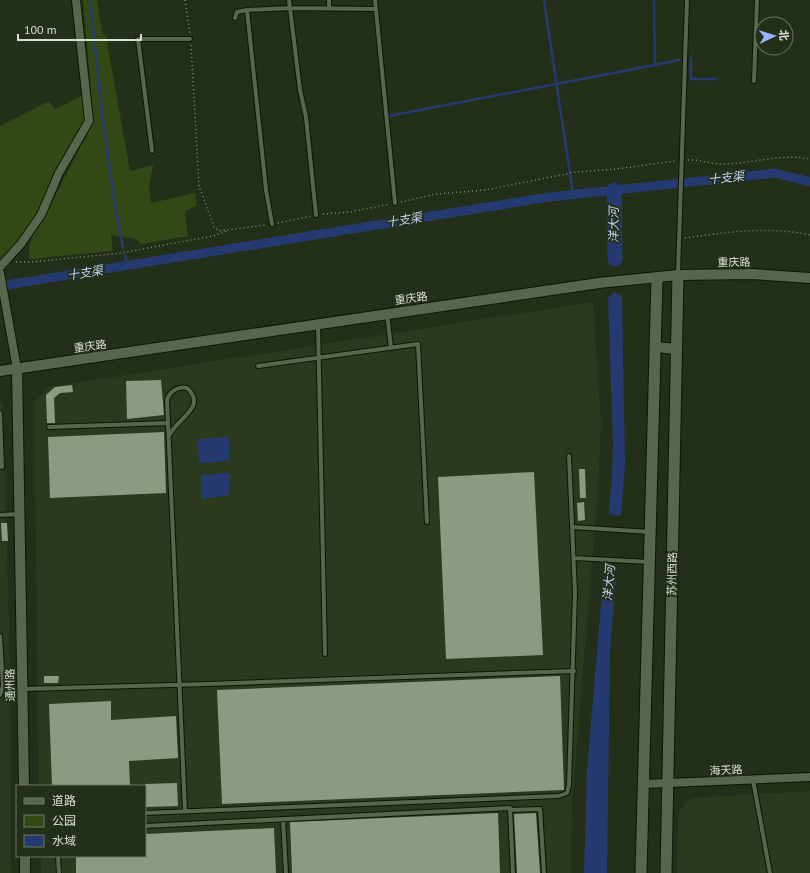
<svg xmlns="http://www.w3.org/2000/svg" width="810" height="873" viewBox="0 0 810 873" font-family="'PT Sans','Noto Sans SC',sans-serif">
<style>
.built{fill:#2b391d}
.green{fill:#324916}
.water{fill:#263a72}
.pier{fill:#242f19}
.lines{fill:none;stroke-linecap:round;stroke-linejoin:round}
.stream{stroke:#263a72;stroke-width:2.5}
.canal{stroke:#263a72;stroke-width:9}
.river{stroke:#263a72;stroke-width:15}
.building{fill:#8d9a80}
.service-casing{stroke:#0d1703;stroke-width:6}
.minor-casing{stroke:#0d1703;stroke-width:10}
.tertiary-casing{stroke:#0d1703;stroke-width:12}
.secondary-casing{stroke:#0d1703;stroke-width:13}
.path{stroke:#868e7d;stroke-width:1.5;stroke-dasharray:1 3;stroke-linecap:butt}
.service{stroke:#59664e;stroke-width:4}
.minor{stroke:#59664e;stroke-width:8}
.tertiary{stroke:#59664e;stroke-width:10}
.secondary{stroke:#59664e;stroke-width:11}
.labels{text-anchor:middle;stroke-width:4;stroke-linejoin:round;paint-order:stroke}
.street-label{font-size:11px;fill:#d9e0d2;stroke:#242f19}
.water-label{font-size:12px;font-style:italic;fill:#c6d5f9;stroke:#242f19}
</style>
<rect width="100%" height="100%" fill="#242f19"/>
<path class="built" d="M593,302L601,425L598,489L572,803L571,873H41V856H145V786H39L34,403L49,387Z
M0,401L3,404L9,623L11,873H0Z
M810,791V873H677L678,819L680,809L691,798Z"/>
<path class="green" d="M83,0H97L102,32L106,37L130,171L153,165L149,186L151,203L195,193L197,205L185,211L188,236L141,244L136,239L111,235L113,251L30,259C27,246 32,235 40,225L86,136L77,139L39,213L17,246V257L0,261V126L49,101L55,109L91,91Z"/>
<path class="water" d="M614,292L622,296L625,466L610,651L607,873H584L587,770L612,475L613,443L608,298Z
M226,437L229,441V461L199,463L198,439Z
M228,473H230L229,495L202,499L201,475Z"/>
<path class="pier" d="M607,514L623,516L618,577L602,576Z"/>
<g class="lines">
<path class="stream" d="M90,0L103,120L114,199L123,248
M544,0L573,194
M654,0L655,65L679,60
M691,58V79H716
M389,116L655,65
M125,255L128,266"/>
<path class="canal" d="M0,286L549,197L775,173L810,182"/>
<path class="river" d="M614,190L615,259"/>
</g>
<path class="building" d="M161,380L164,415L127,419L126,381Z
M72,385L73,392L60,393L54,398L55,423H47L46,395L55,387Z
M164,432L166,493L50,498L48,437Z
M579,469H585L586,498H580Z
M534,472L543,655L446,659L438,477Z
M584,502L585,520L578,521L577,503Z
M1,523H7L8,541H2Z
M44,676H59L58,683H44Z
M560,676L564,790L222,804L217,690Z
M111,701V720L176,716L178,758L129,761L130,786H52L49,704Z
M177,783L178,806L145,807V784Z
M498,813L500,873H292L290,822Z
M536,813L540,873H517L514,814Z
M274,828L276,873H76V856H145V834Z"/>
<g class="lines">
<g class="service-casing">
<path id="service" d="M289,0L300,90L306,117L316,215
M375,0L395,203
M329,8V0
M247,10L266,190L272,224
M235,18L237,12L247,10L290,8L376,9
M754,81L757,0
M152,151L138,39H190
M678,273L687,0
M387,314L391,347
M318,325L325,654
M258,366L418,344L427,522
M0,413L2,467H0
M49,427L168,423
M169,436C176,419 208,407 187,388C178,386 170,391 167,400L185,811
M0,515L19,514
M572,527L650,532
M574,558L649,562
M0,636L3,686L0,695
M23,689L208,684L574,671
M753,780L770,873
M510,810L540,809L544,873
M145,813L559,796L567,793L569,785L575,593L569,456
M283,819L286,873
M145,826L510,808L513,873
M58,856L59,873"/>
</g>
<g class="minor-casing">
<path id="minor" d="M0,267L20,245L41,215L59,173L89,121L76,0
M0,273L17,369
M644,784L810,777"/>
</g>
<g class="tertiary-casing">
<path id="tertiary" d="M655,347L676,349
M17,369L24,786
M0,371L599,283L678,275L752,274L810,278
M25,856V873"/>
</g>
<g class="secondary-casing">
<path id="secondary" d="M641,873L657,278
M666,873L678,275"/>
</g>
<path class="path" d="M185,0L190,34
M191,45L199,186L214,227L219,231L266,225
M688,160C699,159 710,164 721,164C751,164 781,153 810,159
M401,202L436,194L485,190L576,172L616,169L676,161
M323,214L350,212L390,204
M278,223L311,216
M685,238C726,232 769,226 810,235
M16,262H32L121,253L213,236L227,231"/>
<use href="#service" class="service"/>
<use href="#minor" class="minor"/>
<use href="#tertiary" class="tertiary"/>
<use href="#secondary" class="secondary"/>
</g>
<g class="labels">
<g class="street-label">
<text transform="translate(734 262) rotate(-1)" y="4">重庆路</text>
<text transform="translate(411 298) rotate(-8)" y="4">重庆路</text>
<text transform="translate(90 346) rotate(-8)" y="4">重庆路</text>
<text transform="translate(672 574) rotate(-89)" y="4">苏州西路</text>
<text transform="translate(10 685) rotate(-91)" y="4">通州路</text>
<text transform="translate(726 770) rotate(-3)" y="4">海天路</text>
</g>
<g class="water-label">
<text transform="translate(726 178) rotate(-6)" y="4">十支渠</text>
<text transform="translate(404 220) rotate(-9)" y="4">十支渠</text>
<text transform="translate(614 225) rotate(-90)" y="4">洋大河</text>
<text transform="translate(85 273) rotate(-9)" y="4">十支渠</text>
<text transform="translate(609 583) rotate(-85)" y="4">洋大河</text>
</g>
</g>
<rect x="16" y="785" width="130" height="72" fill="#242f19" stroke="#6c7663"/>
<rect x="24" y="798" width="20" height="6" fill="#59664e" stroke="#6c7663"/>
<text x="52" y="805" font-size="12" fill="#d9e0d2">道路</text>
<rect x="24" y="815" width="20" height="12" fill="#324916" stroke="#6c7663"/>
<text x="52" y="825" font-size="12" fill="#d9e0d2">公园</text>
<rect x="24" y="835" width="20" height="12" fill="#263a72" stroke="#6c7663"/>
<text x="52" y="845" font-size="12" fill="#d9e0d2">水域</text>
<g transform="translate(774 36) rotate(86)"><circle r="19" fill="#242f19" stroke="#6c7663"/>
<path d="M0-3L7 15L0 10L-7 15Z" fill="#98b6fd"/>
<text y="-6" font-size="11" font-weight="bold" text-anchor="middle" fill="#d9e0d2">北</text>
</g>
<path d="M18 34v6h123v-6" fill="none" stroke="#d9e0d2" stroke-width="2"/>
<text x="24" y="34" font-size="12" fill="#d9e0d2" stroke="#242f19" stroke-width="3" paint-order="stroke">100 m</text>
</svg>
